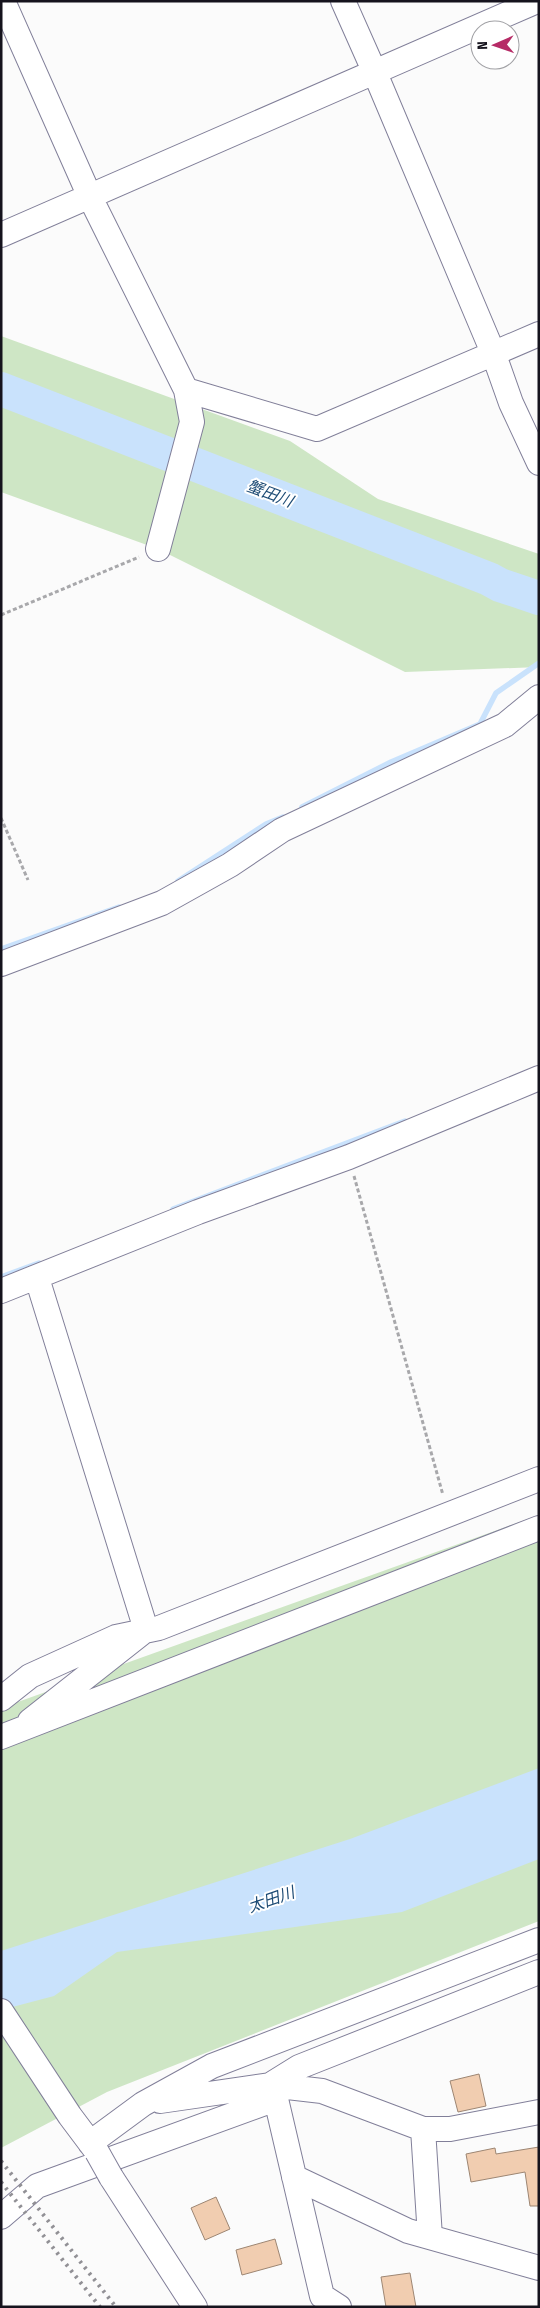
<svg xmlns="http://www.w3.org/2000/svg" width="540" height="2308" viewBox="0 0 540 2308" font-family="'Fira Sans Condensed','Noto Sans JP',sans-serif">
<style>
.green{fill:#cee6c5}
.water{fill:#c9e2fc}
.lines{fill:none;stroke-linecap:round;stroke-linejoin:round}
.stream{stroke:#c9e2fc;stroke-width:5.5}
.river{stroke:#c9e2fc;stroke-width:34}
.building{fill:#f1cdb0;stroke:#9d8673}
.minor-casing{stroke:#817f99;stroke-width:26}
.path{stroke:#a8a8ab;stroke-width:3;stroke-dasharray:4 2.5;stroke-linecap:butt}
.minor{stroke:#fff;stroke-width:24}
.rail{stroke:#919095;stroke-width:4;stroke-dasharray:2.5 5;stroke-linecap:butt}
.minor-bridge-casing{stroke:#817f99;stroke-width:26;stroke-linecap:butt}
.minor-bridge{stroke:#fff;stroke-width:24}
.labels{text-anchor:middle;stroke-width:4;stroke-linejoin:round;paint-order:stroke}
.water-label{font-size:16px;font-style:italic;fill:#1e4c75;stroke:#fff}
</style>
<rect width="100%" height="100%" fill="#fbfbfb"/>
<path class="green" d="M1,336L290,441L378,499L539,554V667L405,672L158,549L1,492Z
M539,1515V1921L107,2092L1,2148V1708Z"/>
<path class="water" d="M539,1768V1859L402,1912L117,1952L54,1996L1,2010V1951L350,1839Z"/>
<g class="lines">
<path class="stream" d="M302,807L391,762L480,724L496,693L539,663
M178,881L266,824L283,817
M1,949L119,907
M173,1209L405,1121
M1,1277L39,1263"/>
<path class="river" d="M1,389L489,579L500,585L539,598"/>
</g>
<path class="building" d="M479,2074L486,2106L458,2112L450,2081Z
M539,2147V2206H530L525,2172L471,2182L466,2154L495,2148L496,2154Z
M216,2197L230,2229L205,2240L191,2208Z
M275,2239L282,2264L242,2275L236,2250Z
M410,2273L416,2307H386L381,2277Z"/>
<g class="lines">
<g class="minor-casing">
<path id="minor" d="M3,1L90,197L186,390L192,422L158,549
M343,1L375,73L494,355L511,403L539,463
M1,235L537,1
M186,390L317,429L539,334
M1,964L162,903L230,865L282,830L505,725L539,697
M1,1291L198,1212L349,1157L539,1078
M1,1699L30,1676L116,1637L159,1628L539,1479
M30,1721L143,1632V1620L37,1278
M1,1737L539,1528
M1,2011L70,2116L97,2152
M160,2101L270,2085L322,2091L423,2129H450L539,2112
M423,2129L430,2237
M90,2143L143,2104L212,2066L539,1940
M111,2177L195,2307
M294,2177L408,2231L539,2268
M1,2217L37,2186L276,2099
M339,2307L322,2296L276,2099L270,2085L299,2067L539,1972"/>
</g>
<path class="path" d="M1,615L139,557
M1,818L28,880
M354,1176L443,1495"/>
<use href="#minor" class="minor"/>
<path class="rail" d="M1,2161L116,2307
M1,2182L100,2307"/>
<g class="minor-bridge-casing">
<path id="minor-bridge" d="M97,2152L111,2177"/>
</g>
<use href="#minor-bridge" class="minor-bridge"/>
</g>
<g class="labels">
<g class="water-label">
<text transform="translate(270 493) rotate(21)" y="6">蟹田川</text>
<text transform="translate(271 1899) rotate(-19)" y="6">太田川</text>
</g>
</g>
<rect width="540" height="2308" fill="none" stroke="#15131d" stroke-width="5"/>
<g transform="translate(495 45) rotate(268)"><circle r="24" fill="#ffffff" stroke="#a1a1a5"/>
<path d="M0-4L9 19L0 12L-9 19Z" fill="#b62b66"/>
<text y="-8" font-size="14" font-weight="bold" text-anchor="middle" fill="#15131d">N</text>
</g>
</svg>
